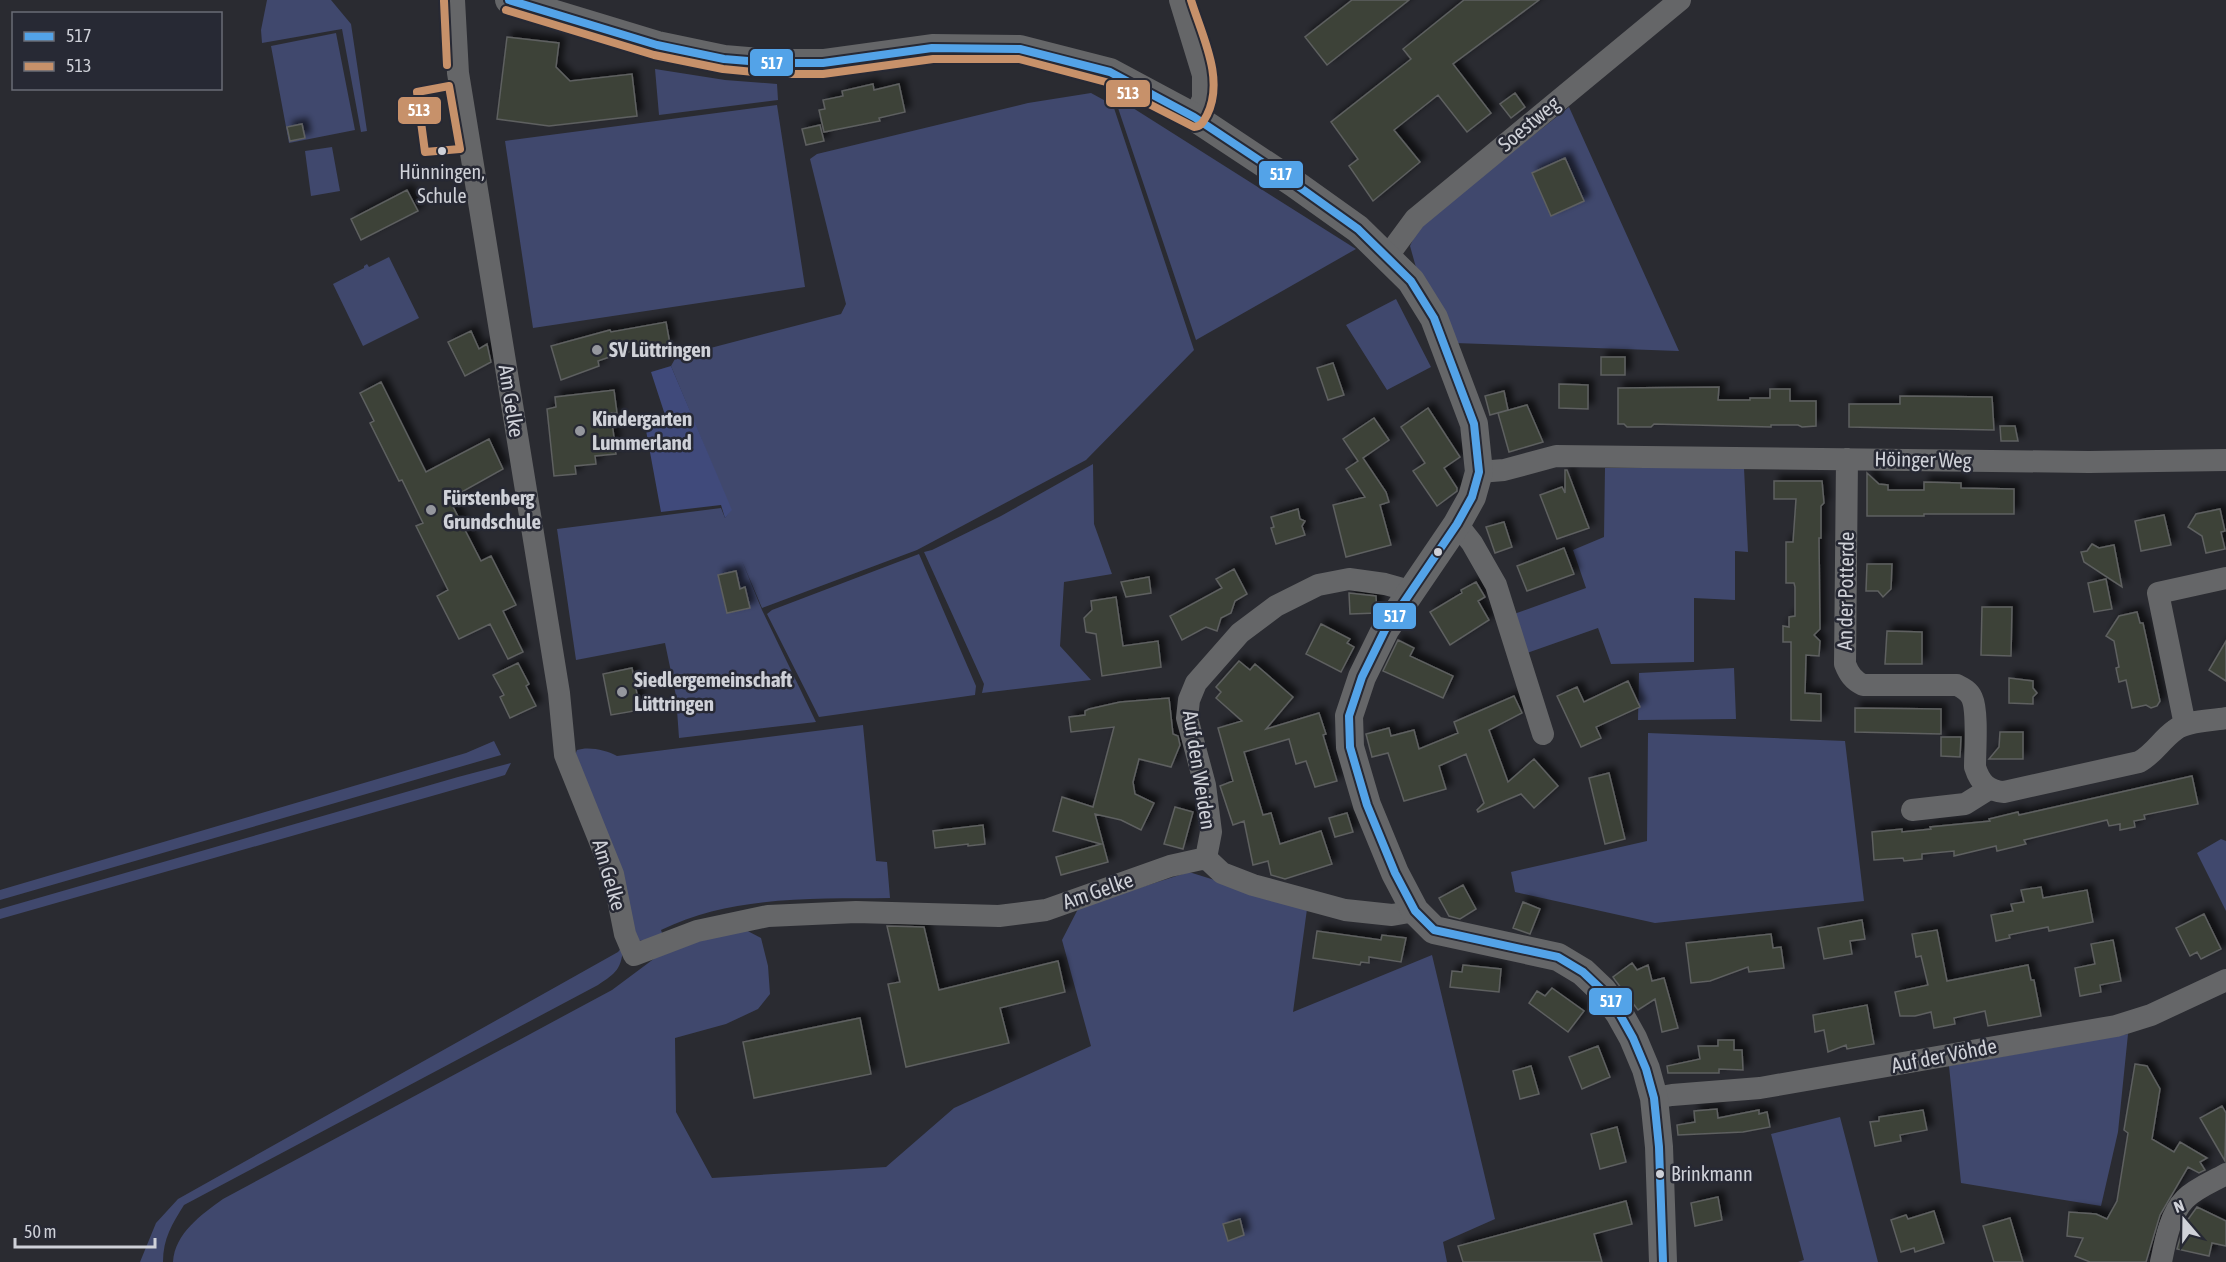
<svg xmlns="http://www.w3.org/2000/svg" width="2226" height="1262" viewBox="0 0 2226 1262" font-family="'Asap Condensed',sans-serif">
<style>
.green{fill:#40486d}
.forest{fill:#404a7b}
.building{fill:#3c4239;stroke:#5e6060;stroke-width:1.5;filter:url(#shadow)}
.lines{fill:none;stroke-linecap:round;stroke-linejoin:round}
.minor{stroke:#656668;stroke-width:22}
.tertiary{stroke:#656668;stroke-width:28}
.bus-1-casing{stroke:#272934;stroke-width:12}
.bus-2-casing{stroke:#272934;stroke-width:12}
.bus-1{stroke:#53a3e8;stroke-width:8}
.bus-2{stroke:#c7916a;stroke-width:8}
.bus-dot{fill:#cfd1d8;stroke:#272934;stroke-width:2}
.poi-dot{fill:#95979e;stroke:#272934;stroke-width:2}
.labels{text-anchor:middle;stroke-width:5;stroke-linejoin:round;paint-order:stroke}
.bus-label{font-size:20px;fill:#cfd1d8;stroke:#272934}
.street-label{font-size:21px;fill:#cfd1d8;stroke:#272934}
.poi-label{font-size:21px;font-weight:bold;fill:#cfd1d8;stroke:#272934;text-anchor:start}
.line-badge{stroke:#272934;stroke-width:2}
.badge-label{font-size:16px;text-anchor:middle;font-weight:bold;fill:#fff}
</style>
<defs>
<filter id="shadow"><feDropShadow dx="5.5" dy="-5.5" stdDeviation="3" flood-color="#0009"/></filter>
</defs>
<rect width="100%" height="100%" fill="#2a2b31"/>
<path class="green" d="M267,0H331L351,24L367,131L361,132L342,29L262,43L261,30Z
M336,33L355,130L289,143L271,46Z
M655,69L725,80L777,84L778,100L659,115Z
M1091,93L1113,105L1194,350L1086,460L917,550L762,608L742,561L762,610L816,722L679,738L676,696L665,643L576,660L557,529L721,508L725,518L731,510L671,366L676,357L841,314L846,304L810,159L817,154L1028,103Z
M1114,96L1356,249L1196,340Z
M777,105L805,287L533,328L505,141Z
M1569,107L1679,351L1455,343L1417,271L1410,246L1419,226Z
M332,147L340,191L311,196L305,151Z
M389,257L419,318L363,346L333,284L364,268V266L367,264L369,267Z
M1396,299L1431,367L1387,390L1346,325Z
M1093,464L1094,524L1112,574L1064,582L1060,646L1091,680L982,693L984,684L924,552L932,550L1001,516Z
M1605,468H1744L1748,552L1735,551V600L1694,598V662L1611,664L1598,628L1527,653L1514,614L1586,588L1573,550L1604,537Z
M919,554L976,686L975,695L819,717L767,614L772,610Z
M1734,668L1736,719L1638,720L1639,673Z
M863,725L876,861L887,862L890,898C813,899 732,895 661,930L664,939L636,941L575,755L577,750C588,746 607,750 617,756Z
M1648,733L1845,741L1864,901L1655,923L1515,892L1511,872L1647,841Z
M494,741L501,755L0,900V890L466,753Z
M511,763L505,775L495,778L0,919V909L458,777Z
M2221,839L2226,841V911L2197,853Z
M1189,872L1307,909L1293,1012L1432,955L1495,1219L1443,1242L1447,1262H173C175,1233 201,1215 223,1199L612,990L659,955L740,927L761,938L768,966L770,994L758,1009L726,1024L675,1038L676,1112L712,1178L886,1167L954,1108L1091,1046L1062,940L1079,907Z
M623,946C622,969 616,973 598,985L184,1205C172,1224 163,1239 163,1262H140L156,1223L178,1199L618,952Z
M2128,1034L2118,1132L2101,1206L1961,1183L1949,1066Z
M1840,1117L1878,1262H1798L1804,1260L1771,1134Z"/>
<path class="forest" d="M671,366L732,510L725,518L721,505L661,512L645,425L665,415L651,372Z"/>
<path class="building" d="M1352,0H1409L1327,65L1305,37Z
M1464,0H1539L1453,64L1491,113L1467,132L1438,95L1394,130L1420,162L1373,201L1349,166L1358,159L1331,122L1411,59L1403,49Z
M507,37L559,43L556,67L570,81L632,74L637,116L549,126L497,119Z
M873,84L874,90L899,84L905,112L879,118L880,121L824,132L819,110L825,109L823,100L843,96L842,91Z
M1515,93L1525,107L1511,118L1500,104Z
M302,124L305,138L290,141L287,127Z
M820,125L824,141L806,145L802,129Z
M1565,158L1584,201L1551,216L1532,173Z
M407,190L418,211L361,240L351,219Z
M666,322L670,344L618,354L598,361L599,366L561,380L551,346L610,330L611,332Z
M471,331L479,349L487,344L491,362L465,376L448,342Z
M1601,357H1625V375H1601Z
M1333,363L1344,395L1328,400L1317,368Z
M381,382L426,472L489,439L503,469L449,499L481,561L491,556L516,605L503,611L523,652L508,659L490,624L459,639L437,596L448,590L416,526L423,523L402,480L399,481L370,423L374,421L360,393Z
M1559,384L1588,385V409L1559,408Z
M1719,387L1718,400H1750V398H1770V389H1790V401H1816V426L1802,427L1798,425H1771V427L1654,424L1651,427H1627L1624,424H1618V388Z
M614,390L617,413H611L616,454L595,456L596,464L575,466L576,474L554,476L547,409L556,407L555,397Z
M1504,391L1508,410L1490,415L1485,396Z
M1900,396L1992,397L1994,430L1849,427V404H1900Z
M1527,405L1543,442L1509,452L1498,413Z
M1428,408L1460,457L1444,468L1457,488V491L1437,506L1413,471L1425,463L1401,427Z
M1374,418L1389,440L1363,458L1386,492L1389,502L1380,505L1391,545L1346,557L1333,505L1365,497L1346,469L1358,461L1343,439Z
M2000,426H2015L2018,441H2001Z
M1565,470H1567L1589,528L1557,539L1540,495L1562,487L1565,493Z
M1867,473L1879,484L1888,485V490H1924V482L1961,483V488L2014,489V514H1924V516H1867Z
M1774,481H1822L1824,503L1821,506V538H1819L1820,629L1814,635L1820,641L1819,656L1806,655L1805,693L1821,694V721L1791,720V642H1783V626L1789,627V617L1795,616V587L1794,583H1786V542H1793L1796,499H1774Z
M1298,509L1300,519L1305,521L1302,526L1305,535L1276,544L1271,528L1274,527L1271,517Z
M2220,509L2225,531L2221,532L2225,549L2206,553L2202,536L2188,527L2196,514Z
M2164,515L2171,545L2141,551L2135,521Z
M1504,522L1512,547L1495,553L1486,527Z
M2092,544L2099,548L2114,545L2122,587L2084,562L2081,552L2087,551Z
M1564,548L1574,574L1527,591L1517,566Z
M1867,564H1892L1891,589L1883,597L1878,591H1866Z
M1234,569L1247,594L1235,601L1231,613L1221,618L1217,631L1206,627L1182,640L1170,616L1222,588L1216,579Z
M736,571L740,589L745,587L750,608L727,613L718,575Z
M1149,577L1151,593L1126,597L1121,582Z
M2106,579L2112,609L2094,612L2088,583Z
M1476,582L1485,597L1478,601L1489,620L1450,645L1430,612L1462,593L1461,590Z
M1349,593L1376,596L1377,613L1350,614Z
M1116,597L1123,646L1158,641L1161,667L1102,676L1096,634L1086,632L1084,618L1092,610L1091,601Z
M1982,607H2012L2011,656L1981,655Z
M2137,612L2140,623H2143L2160,701L2157,706L2151,708L2146,705L2132,708L2126,680L2119,682L2116,668L2119,667L2114,641L2106,636L2119,616Z
M1321,624L1350,639L1347,643L1354,647L1341,672L1306,654Z
M1887,631L1922,632V664H1885Z
M1398,640L1414,648L1410,656L1453,676L1443,698L1383,671Z
M2226,641V681L2209,670Z
M1239,661L1250,670L1255,664L1293,697L1266,729L1319,713L1326,734L1323,735L1337,781L1315,787L1306,761L1296,764L1289,739L1244,752L1263,815L1271,813L1280,844L1321,831L1332,864L1285,879L1271,875L1268,861L1253,865L1244,821L1233,825L1220,786L1233,781L1218,728L1242,721L1216,698L1221,692L1216,687Z
M518,663L529,684L526,686L536,706L510,718L500,697L504,695L493,675Z
M632,668L640,710L611,715L603,674Z
M2009,678L2033,681V688L2037,693L2033,697V704L2009,703Z
M1628,681L1640,707L1596,727L1601,738L1581,747L1557,696L1577,687L1584,702Z
M1514,696L1522,713L1489,730L1508,782L1534,759L1558,786L1534,808L1521,794L1478,812L1477,810L1484,803L1466,754L1439,766L1446,789L1404,801L1388,753L1372,757L1366,734L1389,728L1391,736L1414,730L1419,749L1458,733L1454,722Z
M1169,698L1173,734L1178,736L1180,745L1171,767L1139,759L1133,782L1135,794L1154,803L1141,830L1121,820L1095,814L1108,862L1061,875L1056,857L1101,844L1053,831L1062,797L1093,807L1114,727L1071,732L1069,717L1085,715V711L1089,709L1120,702Z
M1855,708L1941,709V734L1855,732Z
M2000,732H2023V759H1989L1999,747Z
M1941,737H1961L1960,757L1941,756Z
M1609,773L1625,839L1605,844L1589,778Z
M2192,776L2198,804L2144,815L2145,819L2134,821L2135,827L2120,830V824L2109,826L2107,820L2024,840L2026,844L1997,851L1996,846L1954,856V851L1922,854V859L1904,861L1903,858L1874,860L1872,832L1902,829V832L1931,829L1930,827L1990,821L1989,819L2018,812L2019,815Z
M1175,807L1193,812L1183,849L1164,844Z
M1347,813L1353,832L1335,837L1329,818Z
M983,825L985,844L968,846V844L935,848L933,831Z
M1463,885L1476,909L1460,919L1449,916L1439,898Z
M2041,887L2043,898L2087,890L2093,922L2049,931L2048,927L2009,935L2010,938L1996,941L1991,915L2013,911L2011,904L2024,902L2021,890Z
M1523,902L1540,909L1530,934L1513,928Z
M2204,914L2221,949L2201,959L2197,952L2190,956L2176,928Z
M1862,920L1865,939L1850,941L1852,954L1824,959L1818,928Z
M887,926L924,927L939,990L1058,961L1065,992L1000,1008L1009,1043L906,1067L888,984L900,982Z
M1937,930L1947,981L2028,965L2031,980H2034L2041,1016L1988,1026L1985,1011L1954,1018L1955,1024L1934,1028L1931,1012L1915,1016H1900L1895,992L1928,985L1921,956L1916,957L1912,934Z
M1317,931L1381,940L1382,935L1406,938L1401,962L1369,957V963L1361,962L1360,965L1313,958Z
M1771,934L1773,948L1781,947L1784,968L1749,972L1748,967L1710,981L1691,983L1686,943Z
M2113,940L2121,981L2100,985L2101,992L2080,996L2075,968L2095,964L2091,944Z
M1632,963L1637,970L1648,965L1652,981L1664,978L1678,1028L1662,1032L1655,999L1638,1010L1615,980L1613,977Z
M1463,965L1501,969L1499,992L1450,987L1452,971L1462,972Z
M1552,988L1584,1011L1568,1032L1529,1003L1537,991L1545,996Z
M1867,1005L1874,1044L1847,1049L1846,1045L1828,1052L1824,1030L1815,1032L1813,1015Z
M860,1018L871,1074L754,1098L743,1042Z
M1718,1040H1734V1050H1742L1743,1070L1719,1069V1073H1668L1667,1066L1700,1059L1698,1046H1718Z
M1598,1046L1610,1077L1582,1089L1569,1057Z
M2135,1064L2147,1066L2160,1089L2152,1139L2174,1152L2180,1142L2207,1158L2200,1162L2205,1170L2199,1173L2188,1167L2160,1215L2146,1262H2090L2075,1256L2083,1238L2067,1236L2069,1212L2096,1214L2107,1219L2117,1201L2128,1133L2124,1130Z
M1531,1066L1539,1094L1520,1099L1513,1071Z
M2222,1106L2226,1113L2225,1161L2200,1118Z
M1717,1109L1718,1118L1759,1110V1114L1767,1112L1770,1127L1743,1132L1678,1135L1677,1125L1695,1122L1694,1111Z
M1923,1110L1927,1130L1900,1135L1901,1141L1875,1146L1870,1122L1879,1121V1117Z
M1617,1127L1626,1162L1600,1169L1591,1134Z
M1718,1197L1722,1220L1695,1226L1691,1203Z
M1626,1201L1632,1224L1594,1234L1602,1262H1463L1458,1246Z
M2197,1207L2226,1221V1246L2212,1243L2209,1256L2177,1249L2184,1225Z
M1934,1211L1944,1243L1915,1252L1914,1248L1901,1252L1891,1220L1906,1215L1908,1219Z
M2010,1218L2023,1262H1994L1983,1226Z
M1240,1219L1244,1235L1228,1241L1223,1224Z"/>
<g class="lines">
<path class="minor" d="M454,0L458,73L559,693L565,755L613,874L625,934L634,955L697,931L768,916L856,912L999,916L1046,910L1170,866L1206,858
M1180,0L1203,75V99L1194,117
M1387,257L1415,219L1680,0
M1847,459L1845,664C1849,674 1853,680 1863,685H1957C1963,688 1969,691 1972,698C1978,711 1975,751 1975,767C1980,783 1988,791 2004,792L2139,762C2154,754 2161,740 2175,730C2187,720 2211,721 2226,718
M1479,472L1504,470L1556,456L2089,462L2226,460
M1457,524L1472,543L1496,585L1543,734
M2185,725L2158,593L2226,578
M1912,810L1965,804L1989,789
M1206,858L1211,832L1205,785L1187,718L1189,700L1196,683L1240,633L1276,606L1318,585L1349,579L1385,584L1410,591
M1206,858L1222,873L1253,885L1345,910L1392,915L1415,911
M1654,1098L1672,1095L1760,1088L2116,1026L2151,1015L2226,980
M2161,1262C2165,1242 2170,1214 2185,1199C2196,1188 2212,1182 2226,1174"/>
<path class="tertiary" d="M509,0L657,45L724,59L773,63H823L932,48L1020,49L1110,72L1194,117L1295,184L1358,229L1411,281L1434,318L1474,424L1479,472L1472,497L1457,524L1385,630L1362,677L1349,716L1350,747L1367,805L1395,873L1415,911L1434,930L1558,957L1583,972L1603,991L1619,1013L1633,1038L1646,1069L1654,1098L1659,1147L1663,1262"/>
<g class="bus-1-casing">
<path id="bus-1" d="M509,0L657,45L724,59L773,63H823L932,48L1020,49L1110,72L1194,117L1295,184L1358,229L1411,281L1434,318L1474,424L1479,472L1472,497L1457,524L1385,630L1362,677L1349,716L1350,747L1367,805L1395,873L1415,911L1434,930L1558,957L1583,972L1603,991L1619,1013L1633,1038L1646,1069L1654,1098L1659,1147L1663,1262"/>
</g>
<g class="bus-2-casing">
<path id="bus-2" d="M444,1L447,65
M506,10L654,55L723,69L773,74H823L933,59H1019L1106,82L1194,127C1202,126 1203,122 1207,115C1225,79 1202,36 1191,0
M449,86L460,149L425,152L417,92Z"/>
</g>
<use href="#bus-1" class="bus-1"/>
<use href="#bus-2" class="bus-2"/>
</g>
<g class="bus-dot">
<circle cx="442" cy="151" r="5"/>
<circle cx="1438" cy="552" r="5"/>
<circle cx="1660" cy="1174" r="5"/>
</g>
<g class="poi-dot">
<circle cx="597" cy="350" r="6"/>
<circle cx="580" cy="431" r="6"/>
<circle cx="431" cy="510" r="6"/>
<circle cx="622" cy="692" r="6"/>
</g>
<g class="labels">
<g class="bus-label">
<text x="442" y="179">Hünningen,<tspan x="442" dy="24">Schule</tspan></text>
<text x="1671" y="1181" text-anchor="start">Brinkmann</text>
</g>
<g class="street-label">
<text transform="translate(1529 124) rotate(-40)" y="7">Soestweg</text>
<text transform="translate(511 401) rotate(81)" y="7">Am Gelke</text>
<text transform="translate(1923 460) rotate(1)" y="7">Höinger Weg</text>
<text transform="translate(1846 591) rotate(-89)" y="7">An der Potterde</text>
<text transform="translate(1199 770) rotate(81)" y="7">Auf den Weiden</text>
<text transform="translate(609 875) rotate(74)" y="7">Am Gelke</text>
<text transform="translate(1098 891) rotate(-19)" y="7">Am Gelke</text>
<text transform="translate(1944 1056) rotate(-11)" y="7">Auf der Vöhde</text>
</g>
<g class="poi-label">
<text x="609" y="357">SV Lüttringen</text>
<text x="592" y="426">Kindergarten<tspan x="592" dy="24">Lummerland</tspan></text>
<text x="443" y="505">Fürstenberg<tspan x="443" dy="24">Grundschule</tspan></text>
<text x="634" y="687">Siedlergemeinschaft<tspan x="634" dy="24">Lüttringen</tspan></text>
</g>
</g>
<g class="line-badge">
<rect x="749" y="48" width="45" height="29" rx="6" fill="#53a3e8"/>
<rect x="1105" y="79" width="46" height="29" rx="6" fill="#c7916a"/>
<rect x="397" y="96" width="45" height="29" rx="6" fill="#c7916a"/>
<rect x="1258" y="160" width="46" height="29" rx="6" fill="#53a3e8"/>
<rect x="1372" y="602" width="45" height="28" rx="6" fill="#53a3e8"/>
<rect x="1588" y="987" width="45" height="29" rx="6" fill="#53a3e8"/>
</g>
<g class="badge-label">
<text x="772" y="69">517</text>
<text x="1128" y="99">513</text>
<text x="419" y="116">513</text>
<text x="1281" y="180">517</text>
<text x="1395" y="622">517</text>
<text x="1611" y="1007">517</text>
</g>
<rect x="12" y="12" width="210" height="78" fill="#272934" stroke="#6a6c76" stroke-width="1.5"/>
<rect x="24" y="32" width="30" height="9" fill="#53a3e8" stroke="#6a6c76" stroke-width="1.5"/>
<text x="66" y="42" font-size="18" fill="#cfd1d8">517</text>
<rect x="24" y="62" width="30" height="9" fill="#c7916a" stroke="#6a6c76" stroke-width="1.5"/>
<text x="66" y="72" font-size="18" fill="#cfd1d8">513</text>
<g transform="translate(2184 1220) rotate(340)" stroke="#272934" stroke-width="4.5" paint-order="stroke">
<path d="M0-4.5L10 22L0 15L-10 22Z" fill="#cfd1d8"/>
<text y="-9" font-size="16" font-weight="bold" text-anchor="middle" fill="#cfd1d8">N</text>
</g>
<path d="M15 1238v9h140v-9" fill="none" stroke="#cfd1d8" stroke-width="3"/>
<text x="24" y="1238" font-size="18" fill="#cfd1d8" stroke="#272934" stroke-width="4.5" paint-order="stroke">50 m</text>
</svg>
